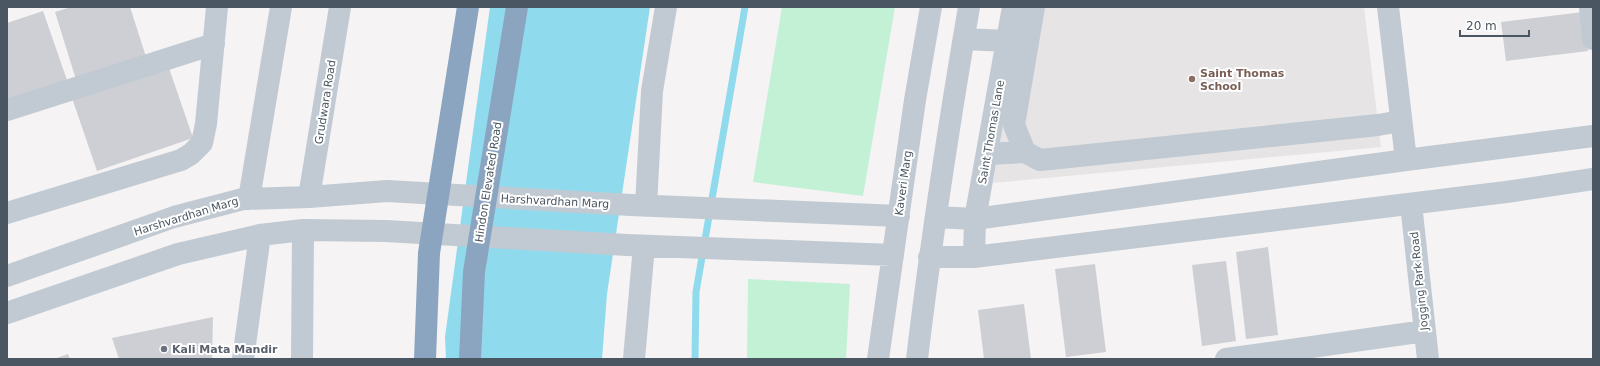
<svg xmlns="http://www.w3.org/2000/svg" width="1600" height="366" viewBox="0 0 1600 366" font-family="'DejaVu Sans',sans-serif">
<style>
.education{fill:#e6e4e5}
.green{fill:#c3f1d5}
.water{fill:#90daee}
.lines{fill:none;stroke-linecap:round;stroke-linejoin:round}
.stream{stroke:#90daee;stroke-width:7}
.building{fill:#cdcfd5}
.minor{stroke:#c1cad2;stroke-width:22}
.highway{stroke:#8ba5c1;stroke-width:22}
.education-dot{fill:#8d6e63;stroke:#fff;stroke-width:1.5}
.worship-dot{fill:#6b7280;stroke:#fff;stroke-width:1.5}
.labels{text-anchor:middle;stroke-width:4;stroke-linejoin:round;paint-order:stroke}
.education-label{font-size:11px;font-weight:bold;fill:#785e54;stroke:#fff;text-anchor:start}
.street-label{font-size:11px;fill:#4a5661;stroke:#fff}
.worship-label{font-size:11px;font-weight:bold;fill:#5b616d;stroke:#fff;text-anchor:start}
</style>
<rect width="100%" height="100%" fill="#f5f3f3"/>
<path class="education" d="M1023,7H1364L1381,147L993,183Z"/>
<path class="green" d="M782,7H895L863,196L753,182Z
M748,279L850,284L846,359H747Z"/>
<path class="water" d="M490,7H650L607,294L602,359H446L445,337Z"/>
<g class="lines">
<path class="stream" d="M695,359L696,292L745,7"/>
</g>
<path class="building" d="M71,7H130L148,63L78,86L55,12Z
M43,11L68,83L7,104V23Z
M1583,12L1588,51L1506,61L1501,22Z
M168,65L193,138L97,171L72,98Z
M1268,247L1278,335L1246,339L1236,252Z
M1226,261L1236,341L1202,346L1192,265Z
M1095,264L1106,352L1066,357L1055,269Z
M1024,304L1031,359H984L978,310Z
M213,317L212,359H119L112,338Z
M68,354L70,359H54Z"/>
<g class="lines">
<path class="minor" d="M1034,7L1014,125L1025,152L1040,160L1378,125L1401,121
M1388,7L1406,160
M1590,7L1593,39
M964,39L1007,41
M7,110L214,44
M987,154L1025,152
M309,197L340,7
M249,199L281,7
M1411,204L1428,359
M646,206L652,91L666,7
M7,213L181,160L191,154L202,143L206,124L217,7
M936,217L975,219L1406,160L1593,136
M929,257H974L1506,192L1593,179
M974,257L975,219L1013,7
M7,276L174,217L243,199L309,197L387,191L631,205L899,216
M7,313L178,254L260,235L303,230L386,231L627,245L893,255
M243,359L260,235
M302,359L303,230
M634,359L644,246
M878,359L915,100L931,7
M917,359C931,241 949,124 969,7
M1226,359L1425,331"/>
<path class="highway" d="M425,359L429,253L468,7
M470,359L474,272L517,7"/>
</g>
<circle class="education-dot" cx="1192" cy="79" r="4"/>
<circle class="worship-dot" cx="164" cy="349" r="4"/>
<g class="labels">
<g class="education-label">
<text x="1200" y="77">Saint Thomas<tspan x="1200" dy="13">School</tspan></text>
</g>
<g class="street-label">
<text transform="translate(325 102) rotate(-81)" y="4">Grudwara Road</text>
<text transform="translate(991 132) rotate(-80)" y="4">Saint Thomas Lane</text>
<text transform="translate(488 182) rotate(-81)" y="4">Hindon Elevated Road</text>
<text transform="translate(903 183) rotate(-82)" y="4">Kaveri Marg</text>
<text transform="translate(555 201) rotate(3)" y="4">Harshvardhan Marg</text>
<text transform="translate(186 216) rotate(-17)" y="4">Harshvardhan Marg</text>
<text transform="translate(1419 281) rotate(-96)" y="4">Jogging Park Road</text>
</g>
<g class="worship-label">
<text x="172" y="353">Kali Mata Mandir</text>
</g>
</g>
<rect width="1600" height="366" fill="none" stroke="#4a5661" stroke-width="16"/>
<path d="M1460 30v6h69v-6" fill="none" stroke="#4a5661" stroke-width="2"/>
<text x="1466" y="30" font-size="12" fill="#4a5661" stroke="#ffffff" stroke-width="3" paint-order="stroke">20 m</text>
</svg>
